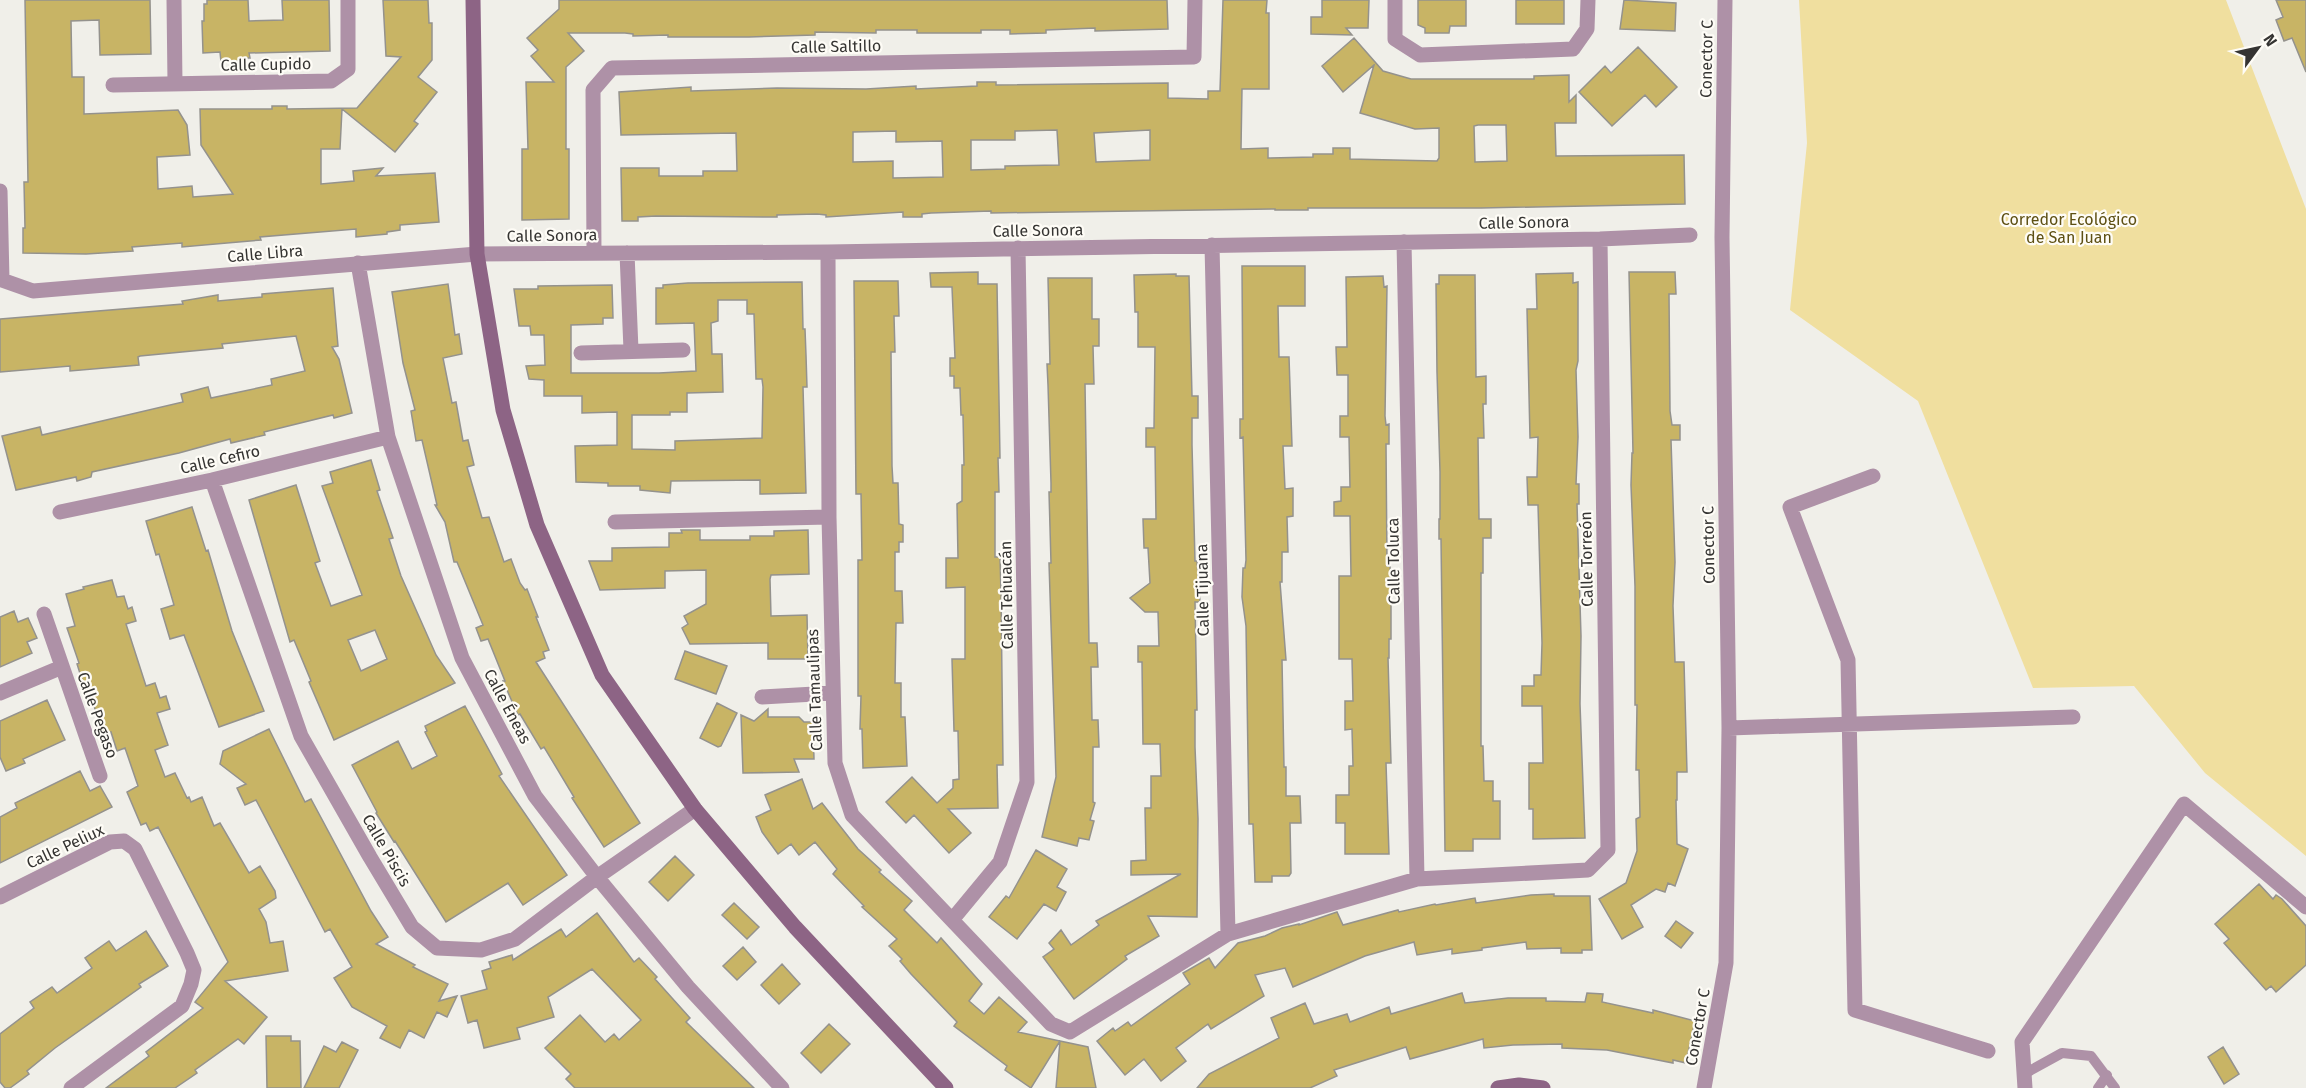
<svg xmlns="http://www.w3.org/2000/svg" width="2306" height="1088" viewBox="0 0 2306 1088" font-family="'Fira Sans',sans-serif">
<style>
.park{fill:#f0df9f}
.building{fill:#c8b465;stroke:#94928d;stroke-width:1.5;fill-rule:evenodd}
.lines{fill:none;stroke-linecap:round;stroke-linejoin:round}
.lane{stroke:#ae91a7;stroke-width:10}
.street{stroke:#ae91a7;stroke-width:15}
.secondary{stroke:#8d6485;stroke-width:15}
.labels{text-anchor:middle;stroke-width:4.5;stroke-linejoin:round;paint-order:stroke}
.street-label{font-size:16px;fill:#353432;stroke:#fefcf6}
.park-label{font-size:16px;fill:#5e5013;stroke:#fefcf6}
</style>
<rect width="100%" height="100%" fill="#f0efe9"/>
<path class="park" d="M1799,0H2226L2306,209V856L2205,773L2134,686L2033,688L1918,401L1790,310L1807,143Z"/>
<path class="building" d="M25,0H150L151,54L100,55L99,20L71,21L72,77H84V114L178,110L187,125L190,155L157,157L158,189L192,186L193,197L233,194L201,145L200,109H272V106H287V109L357,108L401,57L386,56L383,0H428L429,23H432V60L418,77L437,92L414,121L418,124L395,152L342,109L340,149H321V184L354,181L353,171L383,168L376,176L435,173L439,222L400,225V230L387,232V234L356,237V229L260,237L261,240L227,243L182,247V243L132,247L133,251L86,254L23,253V228H25L24,182H28Z
M207,0H248L249,21L283,20L282,0H329L330,51L249,53L250,58H240V61L221,62L220,52L203,53L202,21H204V4H207Z
M559,0H1167L1168,29L1095,31V28L1046,30V33L1010,34V30H981V33H917V30H876V33L815,32V35L749,37H668V35L633,36V34L625,33H568L584,51L566,67V149H569V219L522,220V149H528L526,82H554L531,56L538,50L527,38L559,9Z
M1223,0H1267L1266,13H1269V89H1242L1241,149L1268,148V158L1313,157V154H1333V148H1350V159L1437,161L1439,158V128L1415,129L1360,113L1374,65L1343,92L1322,66L1354,38L1383,71L1411,79H1534V76L1569,75V102L1576,95V123H1555L1556,156L1684,155L1685,204L1481,208H1308V210H1275V209L991,213V211L931,213L922,214V217H903V212L826,217V215L817,214L777,215V217L656,216L638,217V221H622L621,168H659V176H703V171H737L736,133L621,135L619,92L691,87V91L777,88L866,89L916,86V89L977,86V82H996V85L1168,83V98L1208,99V91H1220ZM1478,125H1506L1507,161L1475,162L1474,126ZM1057,130L1059,165L1005,166V169L971,170V140H1015V131ZM1150,130V160L1096,162L1094,133ZM896,131V142L942,141L943,177L893,178V161L853,162V132Z
M1322,0H1369L1368,28H1346L1352,35L1311,34V17H1322Z
M1418,0H1466V26H1450L1449,33H1425V28L1418,25Z
M1516,0H1564V24H1516Z
M1624,0L1676,3L1675,31L1620,29Z
M2276,0H2306V72L2292,38L2284,41L2276,20L2283,17Z
M1638,47L1677,87L1656,107L1645,95L1612,126L1579,92L1605,66L1611,73Z
M1242,266H1305V306H1278L1279,357H1289L1292,446H1283L1285,489L1293,488V516L1287,517L1288,552H1282V582H1280L1286,660H1282L1284,767H1286V796H1300L1301,823H1290L1291,873L1289,876H1272V882H1255L1253,824H1249L1246,626L1242,597L1243,568H1245L1246,560L1243,437L1240,438V419H1243Z
M978,272V284H997L1000,458H998L999,492H995V557H1000L1001,593L1003,765H997L998,808L948,809L971,833L949,853L914,815L906,823L886,802L912,777L937,803L953,788V780L959,779L958,731H954L952,659H965V587L946,588V558H958L957,504L962,501V465H964L963,415H961L960,388H954V376H950V358H955L952,287H931L930,273Z
M1629,272H1675L1676,294H1669L1670,411L1672,425H1680V440H1671L1675,562L1673,606L1675,662H1684L1687,772H1677V800H1676L1677,844L1688,849L1675,886L1668,883L1665,892L1656,889L1631,905L1643,927L1622,939L1599,899L1626,883L1637,851L1636,819L1640,817L1639,770H1636L1637,705H1635V586L1631,485L1632,453H1633Z
M1573,273V283L1578,282V361L1576,370L1578,437L1576,484H1579V504H1577L1581,636L1580,704L1585,838L1533,839V809H1529V763H1543L1542,706H1522V686H1534V675H1541L1542,643L1538,505H1528L1527,477H1537L1538,437L1530,438L1527,309H1537L1536,274Z
M1176,274V276H1189L1192,396H1198V418H1192V445L1195,561H1197L1200,602H1195L1197,710H1195V747L1198,819L1197,917L1148,916L1159,936L1125,956L1127,959L1074,999L1043,957L1054,949L1049,943L1061,930L1071,945L1099,925L1096,921L1181,874L1131,875V861L1146,860L1145,808H1151V776H1161L1160,744H1143L1142,662H1138V646H1159L1158,612H1145L1130,598L1150,583L1148,548H1144L1143,519H1156L1155,447H1146V428H1154L1155,347H1138V312H1135L1134,275Z
M1439,275H1475L1476,377L1486,376V404H1483L1484,438H1478L1479,519H1491V538H1483V573H1481V746H1483L1484,781H1493V801H1500V839H1473V851H1445L1441,539H1439V519H1440V472L1437,372L1436,284H1439Z
M1383,276L1384,287L1387,286L1385,416L1386,425L1389,424V444H1386L1387,566H1390L1391,587V639H1389V658H1388L1391,763H1386L1389,854H1345V823H1336V795H1349V766H1353L1352,729L1345,730V701H1353L1352,659H1339V576H1351L1350,516H1334V502L1341,501V487H1350L1349,437H1340V416H1348V375H1337L1336,347H1347L1346,277Z
M1048,278H1092V319H1099V346H1093L1094,384H1085L1089,643H1097L1098,667H1091L1092,720H1098L1099,747H1093V802L1095,803L1090,820L1094,821L1089,840L1079,838L1077,846L1042,837L1056,777L1049,563H1051L1049,492H1051V483L1048,385L1047,364H1050Z
M854,281H898L899,316H894L895,352H891L892,466L893,483H898L899,524L903,525V542H899V552H895V591H902L903,623H896L895,683H901V717H905L907,766L863,768L862,729H860L861,696H858V560H862L861,494H856Z
M802,282L803,329H805L806,355L807,387H803L806,493L760,494V480L671,481L670,493L640,490V486H608V483L576,482L575,446L617,445V412L582,413V396H544V380L529,379L526,366L545,365L544,335H531L530,326H519L514,289H538V286L612,285L613,318H603V324L571,325V373H659L696,371L694,323L656,324V288H663V285L688,283ZM718,300H747V314H754L756,379H762L763,387L762,438L675,441V450L632,449V415H670V412H687V393L723,392L722,354H712L711,323L718,321Z
M448,284L455,335L459,334L462,354L443,358L452,403L456,402L463,441L468,440L474,465L467,467L482,518L489,517L504,562L511,559L520,583L525,590L527,589L538,617H536L549,650L543,652L545,658L536,662L640,823L604,847L572,798L574,797L544,747L541,749L520,714L518,715L503,681H505L488,639L481,641L476,628L483,625L457,562H454L445,522L435,505H437L422,440L416,441L411,411L415,410L403,363L392,292Z
M333,288L338,346L332,347L339,359L352,413L334,418L333,415L264,432L265,435L231,443L230,439L179,453L92,472L91,477L77,481L76,477L16,490L2,436L40,427L42,435L183,402L181,394L208,387L211,398L272,385L271,379L305,371L296,336L222,344L223,348L140,356L138,357L139,365L70,371V366L0,372V319L183,304L182,301L218,295V301L262,297V294Z
M371,460L380,490L377,491L393,538L389,539L401,576L436,655L455,683L334,740L309,682L311,681L294,640L290,642L249,500L296,485L320,561L315,563L331,606L362,595L322,486L333,483L330,472ZM375,630L387,659L361,671L348,640Z
M192,507L206,551L208,550L232,631L264,711L219,727L184,635L170,639L161,609L174,605L159,554L156,555L146,521Z
M681,530H700V540H750V536H774V531L808,530L809,574L771,575L770,579L771,616L807,615L808,659H768V643L690,644L682,628L688,624L684,616L706,604V570L665,571V588L600,590L589,561H612V548L669,547V533H682Z
M112,580L117,597L124,596L128,609L132,607L136,621L126,624L146,686L155,683L160,698L166,696L170,709L157,713L168,745L155,750L165,777L175,773L187,798L189,797L191,802L202,797L214,826L220,823L249,873L260,866L275,891L276,898L259,909L266,922L270,943L283,941L288,971L225,981L267,1017L244,1044L238,1039L195,1070L197,1073L175,1088H106L149,1056L146,1052L203,1008L195,1002L228,962L158,827L150,831L146,823L141,825L127,792L138,786L125,748L117,751L111,732L104,734L91,698L88,699L77,664L79,663L67,628L75,626L66,594L84,589L83,587Z
M14,611L18,622L28,618L37,638L27,642L32,653L0,667V617Z
M685,651L727,666L716,694L675,679Z
M47,700L65,740L23,759L25,763L6,771L0,757V721Z
M717,703L737,713L721,746L718,747L700,738Z
M465,706L502,774L499,776L567,875L523,905L508,883L446,922L395,841L394,842L376,813L377,812L352,765L398,741L412,769L437,756L425,732L427,731L425,726Z
M768,709V717H799L804,722H813L814,759H794L799,772L743,773L741,715L754,721Z
M269,729L305,802L311,799L371,911L388,937L376,944L415,965L413,967L448,984L439,1001L457,996L447,1017L437,1012L424,1038L409,1030L400,1048L380,1038L387,1026L352,1007L334,978L352,967L330,929L325,932L256,800L245,805L237,788L246,784L220,764L223,751Z
M80,771L90,791L100,786L112,807L0,863V817L17,808L15,803Z
M802,779L813,809L822,803L858,849L881,870L879,872L912,901L904,910L937,943L941,938L982,984L969,1001L984,1014L999,997L1027,1022L1018,1032L1060,1041L1031,1088L1005,1070L1007,1066L954,1026L957,1022L911,974L900,961L902,959L889,946L897,939L862,907L864,906L833,874L837,869L815,842L799,855L791,844L778,854L762,832L756,817L771,810L765,795Z
M1036,850L1067,869L1057,887L1066,892L1056,911L1044,904L1017,939L989,917L1006,896L1009,898Z
M675,856L694,875L668,901L649,882Z
M2259,884L2273,899L2276,895L2282,899L2306,926V965L2276,992L2271,986L2266,990L2224,943L2229,939L2215,924Z
M1554,894V896H1590L1592,950H1582V953H1561V948L1527,949L1526,942L1482,948V950L1452,954V949L1417,955L1414,942L1365,956L1293,987L1285,968L1255,975L1264,996L1211,1029L1208,1024L1176,1048L1186,1061L1161,1081L1144,1059L1125,1075L1097,1041L1113,1028L1115,1031L1128,1022L1131,1026L1190,984L1183,973L1209,958L1215,968L1238,943L1265,936L1282,928L1299,924V925L1337,912L1343,925L1398,910L1399,912L1435,904L1436,905L1475,898L1476,903L1531,895Z
M734,903L759,927L747,939L722,915Z
M597,913L634,962L639,958L657,977L655,979L690,1018L686,1022L754,1088H575L566,1079L571,1074L545,1048L580,1015L605,1042L614,1034L619,1040L641,1020L592,969L548,997L554,1017L517,1028L520,1039L484,1048L477,1020L468,1023L461,996L487,989L482,971L491,968L489,962L512,955L513,960L561,929L566,937Z
M1676,921L1693,933L1681,948L1665,936Z
M146,931L168,966L139,984L141,987L55,1048L27,1071L29,1074L10,1088H5L0,1082V1034L34,1008L30,1002L52,987L57,993L92,968L85,958L109,941L116,951Z
M743,947L756,962L737,980L723,966Z
M782,964L800,984L779,1004L761,985Z
M1462,993L1465,1003L1508,998H1546V1001L1585,1002L1587,993L1603,994L1602,1002L1653,1013V1010L1695,1021L1686,1063L1673,1060V1063L1607,1050L1562,1048V1044L1513,1045L1484,1048L1483,1039L1410,1059L1406,1047L1334,1070L1337,1076L1310,1088H1197L1209,1074L1279,1038L1271,1018L1305,1003L1314,1024L1347,1014L1350,1022L1389,1007L1391,1014Z
M829,1024L850,1044L821,1073L801,1053Z
M266,1036H291V1041H300L301,1088H267Z
M1060,1041L1088,1047L1096,1088H1056Z
M342,1042L358,1050L339,1088H304L324,1046L336,1052Z
M2223,1047L2239,1074L2224,1084L2208,1057Z"/>
<g class="lines">
<path class="lane" d="M2024,1074L2062,1053L2091,1056L2115,1088
M2098,1088L2107,1075"/>
<path class="street" d="M174,0L175,83
M1395,0V39L1420,55L1573,49L1587,29L1588,0
M113,85L331,81L348,69V0
M0,191L2,280L33,291L477,254L828,252L1600,239L1690,235
M1404,242L1417,879
M1212,245L1228,934
M594,252L593,90L612,68L1194,57L1195,0
M828,252L829,517L835,763L852,815L1051,1024L1070,1032L1228,934L1417,879L1588,870L1608,850L1600,239
M627,253L631,350
M358,263L388,437L462,658L535,796L597,877L688,987L782,1088
M581,353L683,350
M1873,476L1790,507L1848,660L1855,1010L1988,1051
M212,480L301,736L370,857L412,927L437,948L481,950L515,939L597,877L695,809
M60,512L212,480L388,437
M615,522L829,517
M44,614L100,776
M0,693L62,667
M762,697L832,693
M1729,728L2073,717
M0,897L110,842L124,841L135,849L187,953L194,970L191,984L182,1006L71,1088
M952,920L1000,862L1027,782L1018,248
M1704,1088L1726,963L1729,728L1722,237L1725,0
M2025,1088L2022,1042L2184,804L2306,907"/>
<path class="secondary" d="M473,0L477,254L503,410L537,525L602,675L695,809L795,927L946,1088
M1498,1088L1519,1085L1543,1088"/>
</g>
<g class="labels">
<g class="street-label">
<text transform="translate(836 46) rotate(-1)" y="6">Calle Saltillo</text>
<text transform="translate(1706 59) rotate(-89)" y="6">Conector C</text>
<text transform="translate(266 64) rotate(-1)" y="6">Calle Cupido</text>
<text transform="translate(1524 222) rotate(-1)" y="6">Calle Sonora</text>
<text transform="translate(1038 230) rotate(-1)" y="6">Calle Sonora</text>
<text transform="translate(552 235) rotate(-1)" y="6">Calle Sonora</text>
<text transform="translate(265 253) rotate(-5)" y="6">Calle Libra</text>
<text transform="translate(220 459) rotate(-13)" y="6">Calle Cefiro</text>
<text transform="translate(1708 545) rotate(-91)" y="6">Conector C</text>
<text transform="translate(1586 559) rotate(-91)" y="6">Calle Torreón</text>
<text transform="translate(1393 561) rotate(-91)" y="6">Calle Toluca</text>
<text transform="translate(1202 590) rotate(-91)" y="6">Calle Tijuana</text>
<text transform="translate(1006 595) rotate(-91)" y="6">Calle Tehuacán</text>
<text transform="translate(814 690) rotate(-92)" y="6">Calle Tamaulipas</text>
<text transform="translate(508 706) rotate(62)" y="6">Calle Éneas</text>
<text transform="translate(98 715) rotate(70)" y="6">Calle Pegaso</text>
<text transform="translate(65 846) rotate(-25)" y="6">Calle Peliux</text>
<text transform="translate(387 850) rotate(60)" y="6">Calle Piscis</text>
<text transform="translate(1697 1027) rotate(-80)" y="6">Conector C</text>
</g>
<g class="park-label">
<text x="2069" y="225">Corredor Ecológico<tspan x="2069" dy="18">de San Juan</tspan></text>
</g>
</g>
<g transform="translate(2258 48) rotate(57)" stroke="#fefcf6" stroke-width="4.5" paint-order="stroke">
<path d="M0-4.5L10 22L0 15L-10 22Z" fill="#353432"/>
<text y="-9" font-size="16" font-weight="bold" text-anchor="middle" fill="#353432">N</text>
</g>
</svg>
